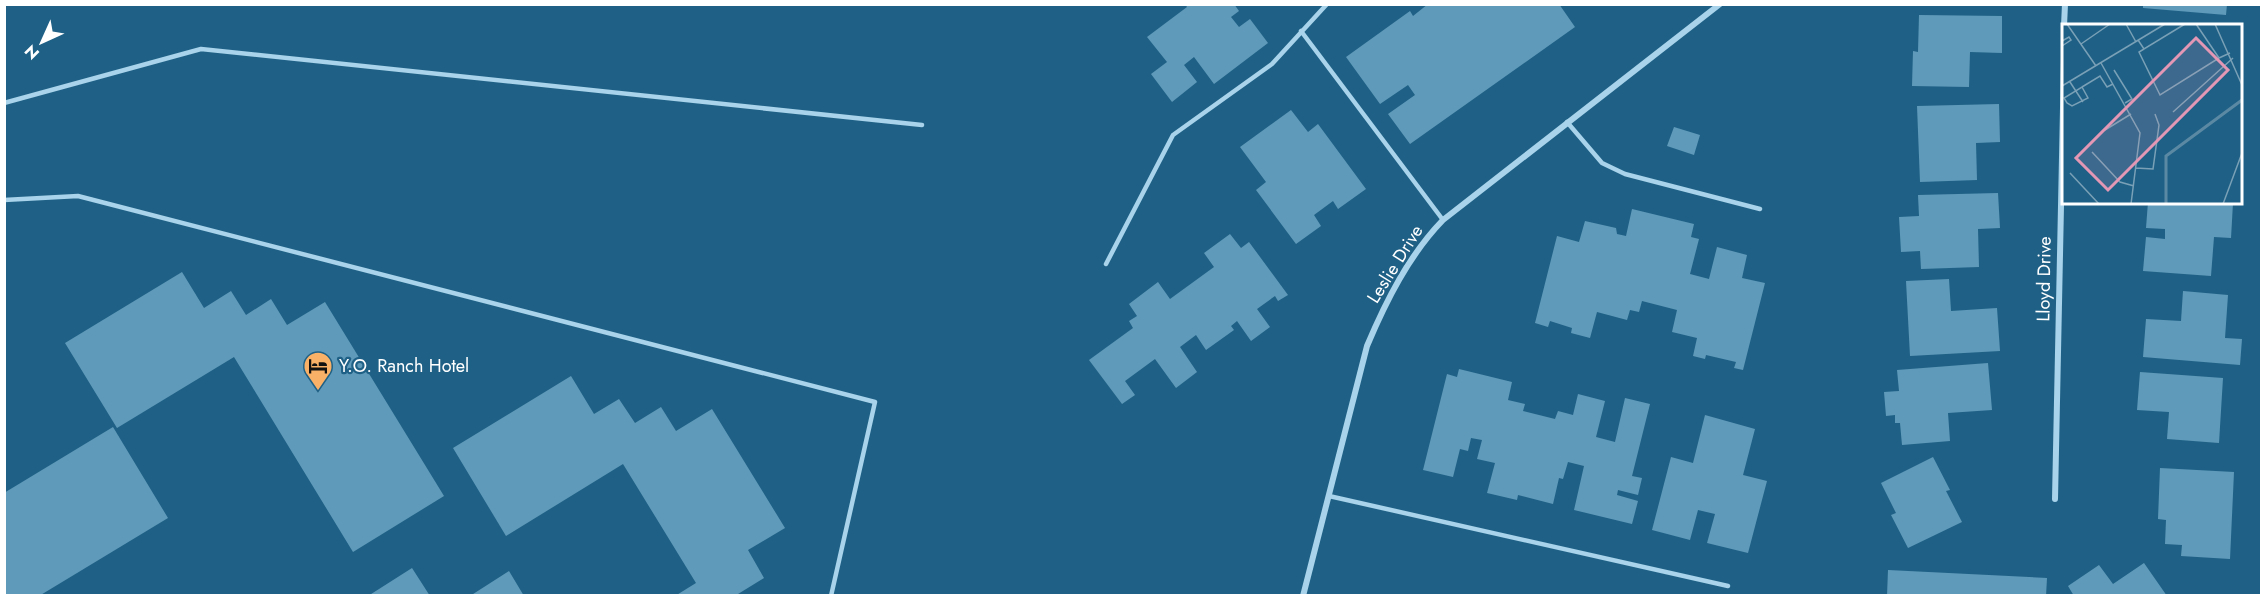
<svg xmlns="http://www.w3.org/2000/svg" width="2266" height="600" viewBox="0 0 2266 600" font-family="Jost,sans-serif">
<style>
.building{fill:#609aba}
.lines{fill:none;stroke-linecap:round;stroke-linejoin:round}
.lane{stroke:#a8d3ea;stroke-width:4.5}
.street{stroke:#a8d3ea;stroke-width:6}
.labels{text-anchor:middle;stroke-width:4.5;stroke-linejoin:round;paint-order:stroke}
.street-label{font-size:18px;fill:#fff;stroke:#1f6186}
.poi-label{font-size:18px;fill:#fff;stroke:#1f6186;text-anchor:start}
.inset-river{fill:none;stroke:#5b89a4;stroke-width:3}
.inset-road{fill:none;stroke:#79a0b6;stroke-width:1.5}
.view{fill:#e497b5;fill-opacity:0.15;stroke:#e497b5;stroke-width:3}
.inset-edge{fill:none;stroke:#fff;stroke-width:3}
</style>
<rect width="100%" height="100%" fill="#1f6186"/>
<path class="building" d="M1185,4H1234L1239,11L1231,17L1239,27L1250,19L1268,43L1214,84L1194,57L1184,65L1197,82L1172,102L1151,74L1167,62L1147,37L1187,7Z
M1428,4H1559L1575,27L1410,144L1388,114L1415,95L1408,85L1380,104L1346,57L1410,11L1413,16Z
M2143,4H2227L2226,15L2143,8Z
M1919,15L2002,16V53L1970,52L1969,87L1912,86L1913,51L1918,52Z
M1999,104L2000,142L1976,143L1977,180L1920,182L1917,106Z
M1291,110L1308,132L1318,124L1366,189L1338,209L1333,201L1314,215L1321,226L1296,244L1256,190L1266,182L1240,147Z
M1674,127L1700,135L1694,155L1667,146Z
M1998,193L2000,228L1978,229L1979,267L1921,269L1920,251L1901,252L1899,217L1919,216L1918,195Z
M2148,202L2233,203L2231,238L2214,237L2211,276L2143,271L2146,237L2165,239V229L2146,228Z
M1632,209L1694,224L1691,237L1699,239L1690,274L1709,279L1717,247L1747,255L1742,278L1765,283L1743,370L1734,368L1736,362L1706,355L1705,359L1693,356L1697,338L1672,332L1677,310L1642,301L1639,312L1630,310L1627,320L1597,312L1590,338L1571,333L1572,328L1550,321L1548,327L1535,323L1557,236L1579,242L1585,221L1616,228L1617,234L1626,236Z
M1230,234L1241,248L1249,242L1288,295L1278,301L1275,296L1257,309L1270,327L1251,341L1237,321L1231,326L1234,330L1206,350L1196,335L1180,347L1197,372L1176,388L1155,359L1125,381L1135,395L1122,404L1089,360L1133,328L1129,321L1137,316L1129,304L1158,282L1170,299L1214,267L1204,253Z
M182,272L204,308L231,291L246,315L271,299L287,325L325,302L444,496L353,552L234,357L117,428L65,343Z
M1949,279L1951,311L1997,308L2000,351L1910,356L1906,281Z
M2183,291L2228,295L2225,338L2242,339L2240,365L2143,357L2146,319L2181,321Z
M1988,363L1992,410L1948,413L1950,441L1902,445L1900,423H1895V415L1886,416L1884,392L1899,391L1897,370Z
M1459,369L1512,382L1508,400L1525,404L1523,411L1555,419L1558,411L1573,415L1578,394L1605,401L1596,437L1615,442L1625,398L1650,404L1632,476L1642,478L1638,495L1618,490L1617,495L1638,501L1632,524L1574,510L1584,466L1568,462L1563,479L1559,478L1553,504L1518,495L1517,500L1487,493L1495,463L1477,459L1482,440L1471,438L1468,451L1460,449L1453,477L1423,470L1447,374L1457,377Z
M2140,372L2223,378L2219,443L2167,439L2169,412L2137,410Z
M571,376L594,414L619,399L635,423L661,407L676,431L712,409L785,528L748,550L764,578L738,594L739,596H675L696,583L623,464L506,536L453,448Z
M1705,415L1755,429L1743,475L1767,481L1748,553L1707,543L1715,514L1698,510L1690,540L1652,530L1671,457L1693,463Z
M113,427L168,518L39,596H4V493Z
M1933,457L1950,490L1946,491L1962,522L1908,548L1891,515L1896,513L1881,483Z
M2160,468L2234,472L2230,559L2181,556L2182,545L2165,544L2166,520L2158,519Z
M2144,563L2167,596H2074L2068,586L2099,565L2113,584Z
M412,568L430,596H368Z
M1888,570L2047,578L2046,596H1887Z
M509,571L524,596H470Z"/>
<g class="lines">
<path class="lane" d="M1301,31L1443,220
M4,103L201,49L922,125
M1567,122L1602,163L1625,174L1760,209
M4,200L78,196L875,402L831,596
M1106,264L1173,135L1272,64L1327,4
M1329,496L1728,586"/>
<path class="street" d="M2064,26L2065,4
M2055,499L2064,59
M1303,596L1367,346C1386,301 1409,255 1443,220L1720,4"/>
</g>
<defs>
<g id="hotel-pin" transform="scale(1.5)"><path d="M0 17L-7.5 6A9.5 9.5 0 1 1 7.5 6Z" fill="#f9b167" stroke="#1f6186"/><path d="M-6-4.5h1.5V1H6V5H4.5V3h-9V5H-6ZM-4 0a1.8 1.8 0 1 1 3.6 0ZM.5 0V-2.5h3Q6-2.5 6 0Z" fill="#111"/></g>
</defs>
<g fill-rule="evenodd">
<use href="#hotel-pin" x="318" y="366"/>
</g>
<g class="labels">
<g class="street-label">
<text transform="translate(1395 264) rotate(-58)" y="6">Leslie Drive</text>
<text transform="translate(2044 279) rotate(-89)" y="6">Lloyd Drive</text>
</g>
<g class="poi-label">
<text x="339" y="372">Y.O. Ranch Hotel</text>
</g>
</g>
<g transform="translate(2062 24)">
<rect width="180" height="180" fill="#1f6186"/>
<path class="inset-river" d="M104,180V132L180,76"/>
<path class="inset-road" d="M5,0L34,42M64,0L74,18M134,0L157,34L168,29M153,0L180,61M76,16L82,25L123,0M0,17L7,13L9,16L0,22M19,20L48,0M82,25L77,28L98,71L157,34M39,39L78,109L69,180M52,46L70,75L63,79M8,58L21,78M0,62L103,0M20,63L26,74L10,82L5,79L2,74ZM20,63L38,52L45,63L51,60M111,88L171,34M43,106L69,90M30,128L58,158L72,162M74,144L91,145L97,101L93,90M8,149L37,180M161,180L180,129"/>
<path class="view" d="M134,14L166,46L46,166L14,134Z"/>
<rect width="180" height="180" class="inset-edge"/>
</g>
<rect width="2266" height="600" fill="none" stroke="#ffffff" stroke-width="12"/>
<g transform="translate(42 42) rotate(225)" stroke="#1f6186" stroke-width="4.5" paint-order="stroke">
<path d="M0-4.5L10 22L0 15L-10 22Z" fill="#ffffff"/>
<text y="-9" font-size="16" font-weight="bold" text-anchor="middle" fill="#ffffff">N</text>
</g>
</svg>
